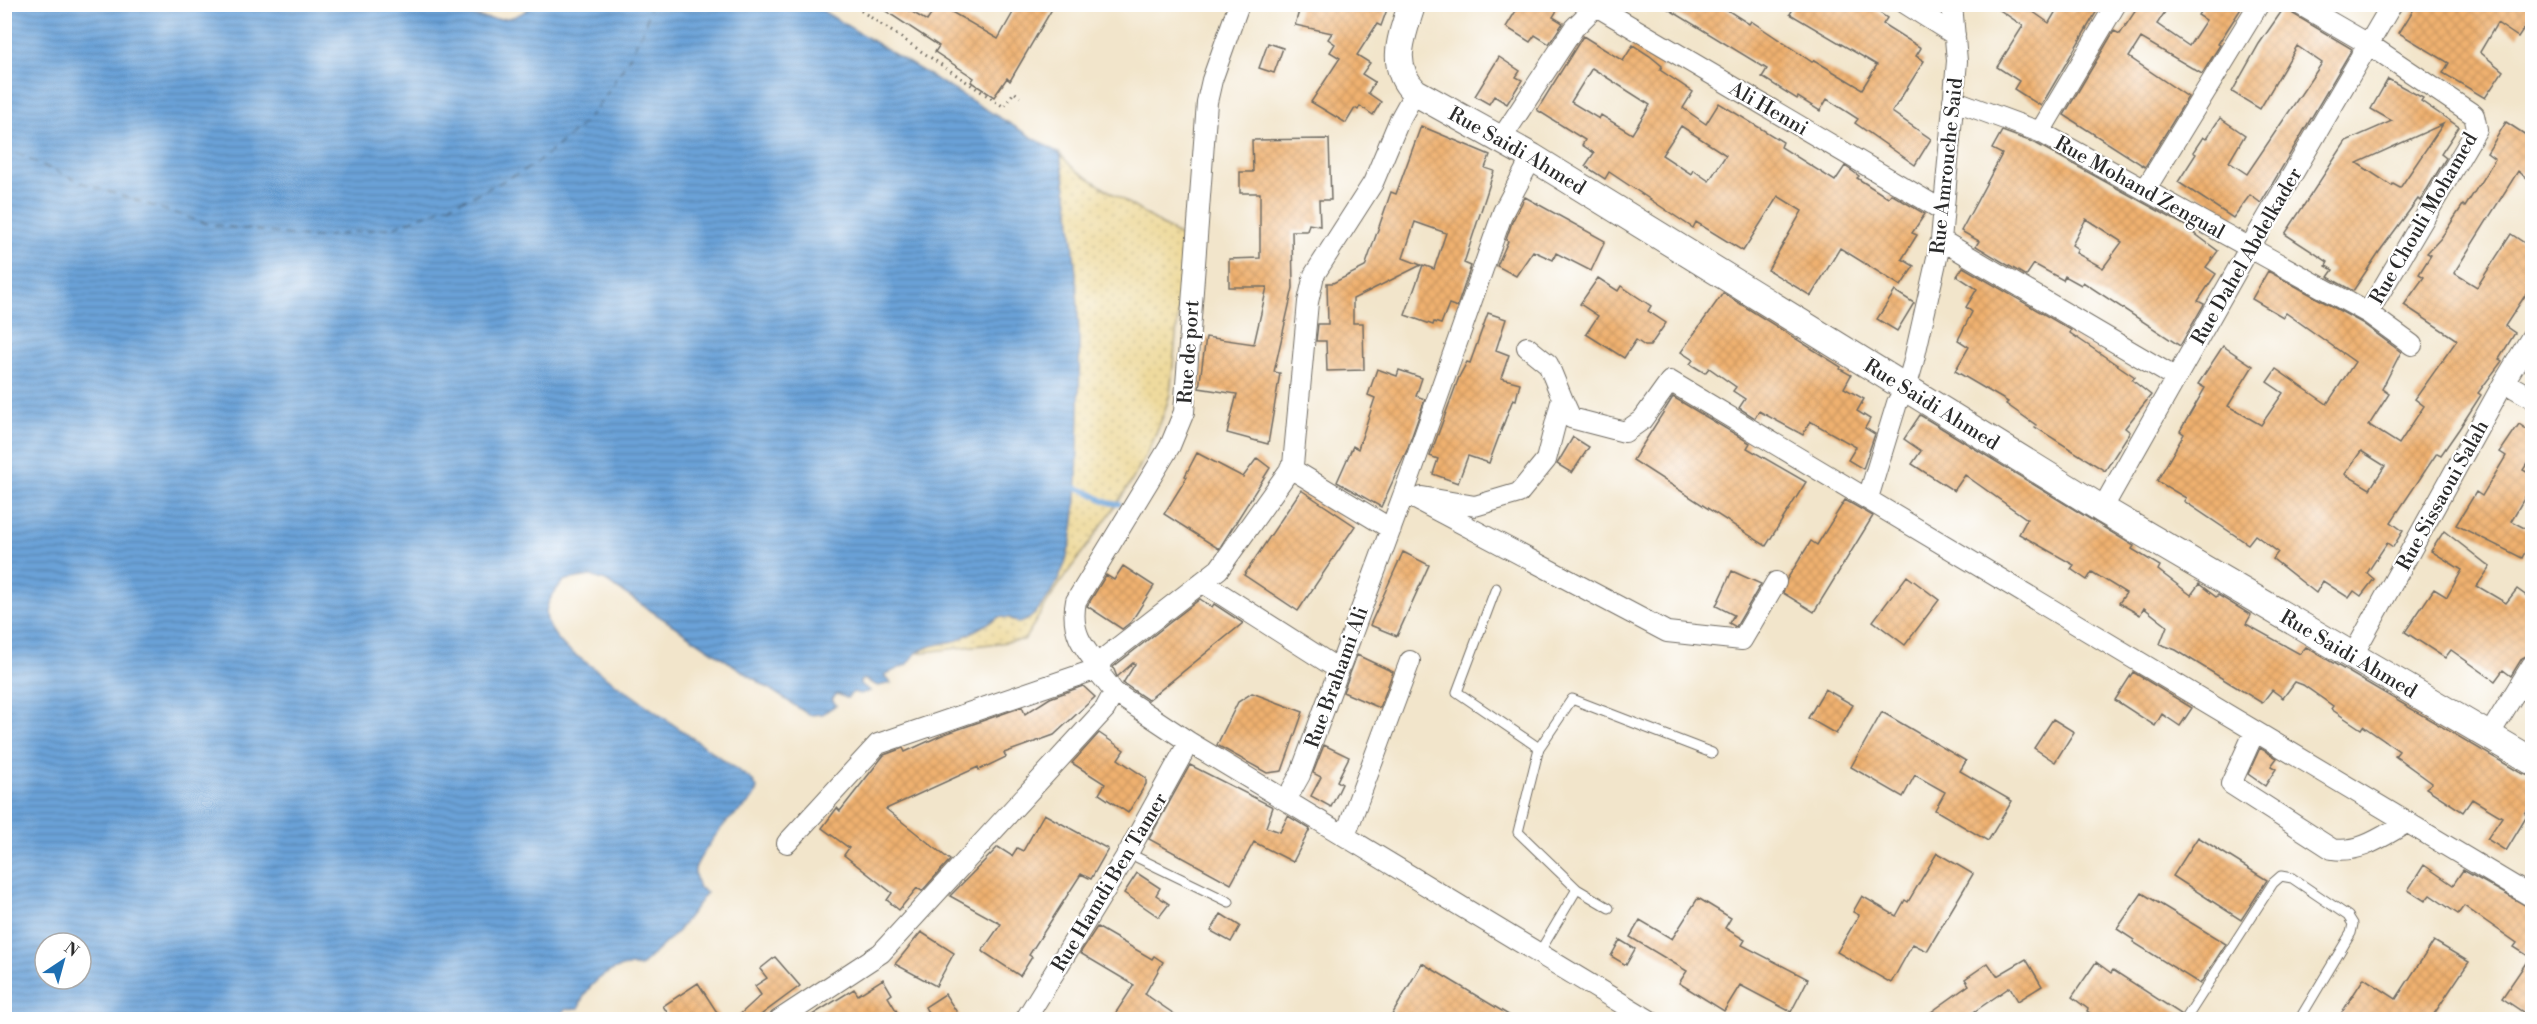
<svg xmlns="http://www.w3.org/2000/svg" width="2537" height="1024" viewBox="0 0 2537 1024" font-family="'Libre Bodoni',serif">
<style>
.sand{fill:url(#sand-dots);stroke:#8c8264;stroke-width:1.5}
.water{fill:url(#water-rules);stroke:#4a6682;stroke-width:1.5;fill-rule:evenodd}
.lines{fill:none;stroke-linecap:round;stroke-linejoin:round}
.stream{stroke:#6aa2d8;stroke-width:5}
.ferry{stroke:#445b70;stroke-width:1.5;stroke-dasharray:8 6;stroke-linecap:butt}
.building{fill:url(#building-cross-hatch);fill-rule:evenodd}
.lane-casing{stroke:#716c63;stroke-width:11}
.street-casing{stroke:#716c63;stroke-width:22}
.secondary-casing{stroke:#716c63;stroke-width:29}
.path{stroke:#716c63;stroke-width:3;stroke-dasharray:1.5 4.5;stroke-linecap:butt}
.lane{stroke:#fff;stroke-width:9}
.street{stroke:#fff;stroke-width:20}
.secondary{stroke:#fff;stroke-width:27}
.labels{text-anchor:middle;stroke-width:4.5;stroke-linejoin:round;paint-order:stroke}
.street-label{font-size:20px;fill:#2b2b2b;stroke:#fff}
</style>
<defs>
<pattern id="sand-dots" width="8" height="8" patternUnits="userSpaceOnUse" patternTransform="scale(1.5)"><rect width="8" height="8" fill="#eeda9e"/><path d="M2 2h.1M6 6h.1" fill="none" stroke="#cb8" stroke-width="1.8" stroke-linecap="round"/></pattern>
<pattern id="water-rules" width="6" height="5" patternUnits="userSpaceOnUse" patternTransform="scale(1.5)"><rect width="6" height="5" fill="#6aa2d8"/><path d="M0 2.5h6" fill="none" stroke="#5784af"/></pattern>
<pattern id="building-cross-hatch" width="8" height="8" patternUnits="userSpaceOnUse" patternTransform="scale(1.5)"><rect width="8" height="8" fill="#efb16f"/><path d="M0 0l8 8M0 8l8-8" fill="none" stroke="#cd9860"/></pattern>
</defs>
<rect width="100%" height="100%" fill="#fff"/>
<filter id="ink" filterUnits="userSpaceOnUse"><feTurbulence type="fractalNoise" baseFrequency=".0167" numOctaves="2"/><feDisplacementMap in="SourceGraphic" scale="12" xChannelSelector="R" yChannelSelector="G"/><feConvolveMatrix kernelMatrix="1 2 1 2 8 2 1 2 1" color-interpolation-filters="sRGB"/></filter>
<filter id="wash" filterUnits="userSpaceOnUse"><feTurbulence type="fractalNoise" baseFrequency=".008" numOctaves="4" result="noise"/><feDisplacementMap in="SourceGraphic" scale="24" xChannelSelector="R" yChannelSelector="G"/><feGaussianBlur stdDeviation="1.35" result="paint"/><feColorMatrix in="noise" values="0 0 0 0 0 0 0 0 0 0 0 0 0 0 0 0 0 1.4 0 .05"/><feComposite in="paint" operator="in"/></filter>
<g filter="url(#wash)">
<rect width="100%" height="100%" fill="#f2e5cb"/>
<path class="sand" d="M1060,154L1074,169L1186,240L1170,394C1150,468 1104,521 1061,582C1048,601 1036,621 1024,640L916,653L935,644L958,640L999,617L1005,616L1013,620C1023,613 1043,605 1050,594C1078,549 1076,495 1078,444C1082,346 1079,250 1060,154Z"/>
<path class="water" d="M454,4C473,22 514,26 533,4L813,5L1060,154C1079,250 1082,346 1078,444C1076,497 1079,561 1042,605C1035,613 1029,622 1018,623L1010,618L999,617L958,640L927,647L916,653L908,664L884,675L891,683L878,686L863,679L859,683L870,691L860,694L853,692L847,698L837,694L832,699L836,705L822,714L809,715L606,581L591,576L565,580C538,607 541,623 567,649L753,781L757,788C754,803 741,809 730,819C721,826 698,859 695,869C694,875 697,882 699,888L707,892L678,931L640,967C615,961 586,983 579,1008L566,1009L561,1014L563,1019H5V5ZM45,943H81V979H45Z"/>
<g class="lines">
<path class="stream" d="M1076,488C1093,490 1102,505 1119,504"/>
<path class="ferry" d="M4,148L83,183L208,224L313,238L394,227L473,196L533,166L583,124L604,98L629,58L645,26L650,4"/>
</g>
<g id="blocks">
<path class="building" d="M875,4H899L927,21L938,4L998,39L1018,4H1055L1010,81L1007,78L994,97L971,82L974,78L935,52L939,46Z
M1301,4H1389L1381,26L1377,24L1357,55L1370,63L1362,74L1375,82L1368,93L1381,102L1373,115L1360,106L1358,110L1355,108L1346,123L1311,102L1340,58L1330,52L1335,44L1328,39L1332,33L1295,25Z
M1520,4H1561L1553,17L1563,23L1549,44L1535,35L1530,42L1506,27Z
M1660,4H1718L1749,24L1751,21L1812,62L1814,60L1862,89L1877,65L1790,14L1796,4H1866L1887,18L1883,24L1921,48L1916,56L1924,61L1892,112L1931,139L1915,165L1855,123L1858,119L1827,99L1820,111L1798,97L1797,99L1762,77L1767,69Z
M1991,4H2022L2049,23L2060,4L2073,11L2077,4H2101L2041,106L2014,89L2019,81L1997,67L2023,26Z
M2140,4H2154L2165,12L2157,24L2189,46L2206,20L2198,15L2205,4H2244L2218,44L2220,45L2202,74L2141,38L2129,57L2188,97L2145,167L2064,115L2114,31L2120,34Z
M2417,4H2532V16L2518,37L2497,23L2480,52L2503,71L2485,98L2443,73L2449,63L2399,33Z
M2286,5L2293,14L2352,49L2261,203L2250,195L2233,218L2178,182L2196,154L2193,152L2203,137L2206,139L2220,118L2245,135L2229,162L2247,174L2322,63L2297,46L2260,109L2232,92L2259,44Z
M1583,36L1623,61L1633,45L1650,56L1662,66L1660,70L1693,92L1683,108L1706,124L1719,103L1783,142L1781,147L1835,181L1845,166L1859,176L1857,178L1888,198L1891,194L1925,214L1912,233L1917,235L1902,259L1914,266L1901,286L1840,248L1811,296L1768,270L1802,211L1778,196L1743,251L1696,222L1693,228L1609,172L1605,179L1585,166L1594,153L1582,145L1585,140L1537,110ZM1592,68L1650,105L1632,134L1601,115L1599,119L1571,102ZM1681,126L1726,155L1709,181L1693,170L1691,174L1662,155Z
M1268,43L1283,48L1274,73L1259,68Z
M1499,57L1520,71L1516,77L1522,80L1507,104L1494,96L1489,104L1475,96Z
M2388,79L2423,98L2421,101L2459,127L2441,154L2446,158L2420,201L2418,199L2379,252L2353,291L2328,277L2333,270L2326,266L2328,262L2285,234L2346,141L2392,121L2371,109ZM2443,124L2400,188L2393,184L2392,186L2357,163Z
M2506,122L2532,139V182L2518,171L2454,273L2477,287L2511,234L2532,248V285L2505,326L2515,333L2499,359L2502,361L2478,393L2481,395L2459,429L2441,455L2437,453L2391,522L2403,531L2393,547L2387,543L2367,573L2374,579L2361,596L2354,591L2349,598L2323,581L2316,593L2273,559L2278,552L2255,535L2248,544L2184,501L2186,498L2157,481L2184,434L2180,431L2205,388L2198,384L2223,346L2253,366L2228,406L2261,425L2283,393L2267,382L2276,369L2327,404L2355,362L2286,313L2283,317L2252,299L2268,271L2362,323L2401,352L2382,389L2389,394L2369,425L2399,444L2424,406L2415,399L2457,340L2404,305L2424,277L2419,274L2431,255L2427,253L2441,238L2463,205L2465,207L2495,159L2487,153ZM2361,451L2385,466L2370,489L2345,474Z
M1421,126L1490,155L1485,168L1494,171L1464,263L1471,266L1457,307L1449,304L1441,324L1434,322L1433,325L1405,315L1423,265L1434,269L1446,233L1415,222L1403,258L1421,265L1353,299V323H1363L1364,370L1327,371L1326,341H1316L1318,324H1328L1327,283H1333L1365,267L1391,192L1396,194Z
M2002,131L2035,143L2195,231L2194,233L2218,251L2206,267L2216,274L2198,301L2204,304L2180,346L2083,282L2081,285L2065,276L2063,280L2034,264L2026,276L1976,246L1979,241L1961,231L2002,154L1992,149ZM2086,219L2122,242L2103,268L2076,253L2078,249L2072,245Z
M1329,139L1331,200H1319L1320,226L1309,224L1307,231H1292L1293,288L1274,372L1280,373L1268,444L1227,433L1237,394L1199,388L1206,337L1254,344L1267,287H1229V259L1260,258V193H1240V172H1253L1252,140Z
M1525,197L1605,241L1591,271L1556,253L1553,260L1533,251L1516,276L1497,266L1508,241L1506,240L1512,222Z
M1963,267L2071,330L2070,333L2135,377L2132,380L2151,395L2125,428L2130,432L2105,471L2035,427L2036,425L2006,404L2008,402L1955,371L1969,347L1958,340L1972,312L1966,307L1977,289L1957,276Z
M1598,278L1618,291L1621,286L1651,306L1648,311L1666,323L1650,346H1645L1636,340L1624,358L1586,334L1598,316L1580,304Z
M1895,291L1914,303L1897,331L1877,319Z
M1723,293L1841,367L1840,369L1851,375L1844,388L1864,399L1857,411L1870,419L1865,428L1875,434L1863,469L1848,460L1856,447L1810,421L1803,435L1759,411L1755,418L1739,408L1745,399L1733,391L1736,387L1709,368L1705,373L1690,364L1693,360L1681,352Z
M1488,313L1506,319L1496,350L1509,355L1501,378L1520,383L1516,400L1513,399L1489,463L1468,456L1458,483L1433,474L1438,459L1430,456L1459,377L1467,362L1470,363Z
M1377,369L1397,376L1399,370L1422,378L1416,396L1425,399L1407,450L1381,507L1337,482L1353,446L1358,449L1375,398L1368,395Z
M1673,397L1750,443L1747,448L1806,482L1766,546L1633,460Z
M1920,415L2134,546L2132,549L2160,566L2158,570L2191,595L2199,584L2216,597L2218,595L2251,615L2246,624L2300,654L2306,647L2519,772L2532,777V802L2525,814L2527,816L2506,851L2487,839L2502,817L2472,799L2463,812L2426,788L2432,783L2395,756L2399,751L2363,726L2361,729L2331,709L2333,706L2303,685L2295,682L2283,698L2272,690L2262,703L2176,650L2160,644L2167,626L2144,608L2140,615L2119,603L2126,593L2092,572L2087,580L2071,569L2074,565L2019,534L2027,519L1965,475L1954,491L1912,464L1921,451L1904,439Z
M2519,424L2532,433V456L2523,470L2532,475V485L2511,521L2532,532V538L2522,558L2456,525L2476,492L2482,496L2506,456L2500,452Z
M1573,437L1589,447L1572,473L1557,464Z
M1197,453L1243,477L1257,458L1270,468L1219,549L1164,514L1187,477L1185,476Z
M1301,490L1355,526L1298,611L1244,575Z
M1845,500L1873,516L1814,612L1783,593L1787,579L1811,541L1817,545Z
M2444,531L2490,567L2477,586L2506,603L2517,589L2532,600V653L2522,658L2511,676L2503,670L2495,681L2451,650L2445,658L2405,632L2434,589L2447,597L2462,570L2431,551Z
M1403,552L1429,565L1397,636L1370,625Z
M1123,566L1154,586L1131,622L1122,629L1087,606L1106,575L1114,580Z
M1732,571L1761,584L1736,627L1729,623L1734,615L1716,606Z
M1907,576L1939,600L1905,645L1873,621Z
M1200,599L1212,607L1214,604L1243,623L1148,700L1123,683L1135,664L1133,663L1117,677L1113,667Z
M1357,655L1393,672L1380,708L1343,692Z
M2133,672L2192,708L2180,726L2162,714L2155,726L2115,700Z
M1083,686L1095,697L1054,735L1004,753L1006,757L979,770L978,767L886,809L950,860L922,891L917,888L899,910L887,900L892,893L844,855L849,848L822,828L837,808L840,811L884,755L903,748L905,752L942,735L1022,707L1025,714L1050,698Z
M1825,689L1853,705L1836,734L1808,718Z
M1252,693L1303,712L1282,771L1267,773L1217,745L1238,702Z
M1882,712L1966,761L1960,771L2012,801L1988,841L1935,810L1945,792L1915,775L1903,797L1851,767Z
M2053,719L2074,732L2055,762L2034,748Z
M1099,733L1124,750L1118,759L1146,778V784L1128,813L1099,794L1105,784L1072,763Z
M1324,745L1349,757L1337,781L1342,784L1331,807L1311,796L1321,777L1313,773Z
M2260,748L2277,758L2271,766L2276,769L2265,786L2248,774Z
M1190,765L1273,807L1266,827L1280,832L1288,816L1310,829L1293,862L1254,842L1231,884L1149,839Z
M1044,814L1108,849L1091,879L1081,874L1029,955L1032,957L1020,976L982,951L1001,924L950,896L998,847L1012,856L1017,848L1023,851Z
M2198,837L2267,880L2241,920L2173,876Z
M1937,853L1973,874L1927,951L1913,944L1891,983L1837,952L1859,915L1853,912L1862,896L1896,916L1905,900L1908,902Z
M2424,865L2453,885L2463,870L2532,909V1018L2502,998L2530,957L2514,947L2517,943L2464,906L2458,914L2430,895L2425,901L2408,890Z
M1137,873L1160,888L1156,895L1169,904L1159,917L1124,893Z
M2142,893L2226,944L2200,984L2133,942L2134,940L2117,929Z
M1698,898L1731,918L1725,928L1745,940L1742,945L1808,979L1791,1012L1740,985L1724,1011L1679,983L1687,971L1630,937L1640,920L1672,939Z
M1221,914L1240,926L1231,942L1211,931Z
M1097,927L1152,959L1154,956L1163,962L1145,994L1183,1020H1111L1134,985L1080,953Z
M921,932L954,953L936,986L895,964Z
M1620,940L1635,949L1626,965L1611,956Z
M2434,941L2469,962L2430,1020H2337L2364,978L2396,999Z
M775,957L800,986L754,1020H734L761,995L755,986L767,978L760,969Z
M2026,959L2042,986L2018,1001L2010,987L1962,1020H1920L1969,985L1965,979L1988,963L1997,976Z
M2096,962L2111,973L2113,970L2181,1014L2178,1020H2100L2087,1011L2088,1009L2072,997Z
M1422,963L1517,1020H1389Z
M883,979L892,994L888,997L902,1020H804L854,989L858,995Z
M698,983L722,1020H672L663,1006Z
M945,994L962,1020H932L925,1007Z"/>
</g>
</g>
<g filter="url(#ink)">
<use href="#blocks" fill-opacity="0" stroke="#716c63" stroke-width="1.5"/>
<g class="lines">
<g class="lane-casing">
<path id="lane" d="M1496,588L1457,692L1539,748
M1128,853L1229,902
M1609,908L1577,889L1518,832L1539,748L1572,699L1712,753
M1539,953L1577,889
M2185,1020L2273,883L2281,876L2292,878L2348,916L2353,924L2351,933L2299,1020"/>
</g>
<g class="street-casing">
<path id="street" d="M1906,4L1955,35
M2299,4L2370,45L2474,115L2477,129L2368,313
M1596,6L1942,210
M1415,92L1399,121L1373,183L1314,275L1308,302L1293,465L1219,569L1107,656L1102,661L1100,674L1114,692L1189,742L1649,1020
M1953,100L2040,132L2368,313L2412,345
M2040,132L2116,4
M1501,139L1574,28L1598,4
M2145,190L2259,4
M1941,240L2176,378
M2504,382L2532,398
M1562,398L1571,418L1625,432L1642,420L1670,381L2532,897
M1290,468L1391,529
M1404,493L1667,632L1742,640L1776,582
M1422,497L1475,506L1519,493L1546,460L1562,398L1548,364L1527,347
M1868,498L1897,403L1906,388L1913,364L1941,240L1957,61L1952,4
M2102,509L2250,247L2392,4
M1202,582L1338,669
M2353,655L2504,382L2532,336
M2254,733L2231,784L2332,849C2361,854 2384,835 2408,822
M2489,735L2532,665
M1286,800L1300,775L1404,493L1503,212L1532,157
M1345,836L1410,661
M787,843L878,744L1100,668C1082,646 1070,631 1076,601L1170,446L1184,412L1207,102L1212,80L1239,4
M779,1020L881,953L1105,709L1114,692
M1025,1020L1128,853L1189,742"/>
</g>
<g class="secondary-casing">
<g id="secondary">
<path id="s1" d="M1412,4C1402,36 1388,66 1415,92L1532,157L2102,509L2532,761"/>
</g>
</g>
<path class="path" d="M851,4L1004,107L1014,92L1020,97"/>
<use href="#lane" class="lane"/>
<use href="#street" class="street"/>
<use href="#secondary" class="secondary"/>
</g>
</g>
<g class="labels">
<g class="street-label">
<text transform="translate(1769 108) rotate(30)" y="7">Ali Henni</text>
<text dy="7" stroke="none"><textPath href="#s1" startOffset="212">Rue Saidi Ahmed</textPath></text>
<text transform="translate(1946 166) rotate(-84)" y="7">Rue Amrouche Said</text>
<text transform="translate(2140 187) rotate(29)" y="7">Rue Mohand Zengual</text>
<text transform="translate(2423 218) rotate(-60)" y="7">Rue Chouli Mohamed</text>
<text transform="translate(2246 256) rotate(-60)" y="7">Rue Dahel Abdelkader</text>
<text transform="translate(1188 352) rotate(-86)" y="7">Rue de port</text>
<text dy="7" stroke="none"><textPath href="#s1" startOffset="698">Rue Saidi Ahmed</textPath></text>
<text transform="translate(2442 495) rotate(-61)" y="7">Rue Sissaoui Salah</text>
<text dy="7" stroke="none"><textPath href="#s1" startOffset="1184">Rue Saidi Ahmed</textPath></text>
<text transform="translate(1336 677) rotate(-70)" y="7">Rue Brahami Ali</text>
<text transform="translate(1109 882) rotate(-59)" y="7">Rue Hamdi Ben Tamer</text>
</g>
</g>
<rect width="2537" height="1024" fill="none" stroke="#fff" stroke-width="24"/>
<g transform="translate(63 961) rotate(36)"><circle r="28" fill="#ffffff" stroke="#aaaaaa" stroke-width="1.5"/>
<path d="M0-4.5L10 22L0 15L-10 22Z" fill="#1f6fb2"/>
<text y="-9" font-size="16" font-weight="bold" text-anchor="middle" fill="#2b2b2b">N</text>
</g>
</svg>
